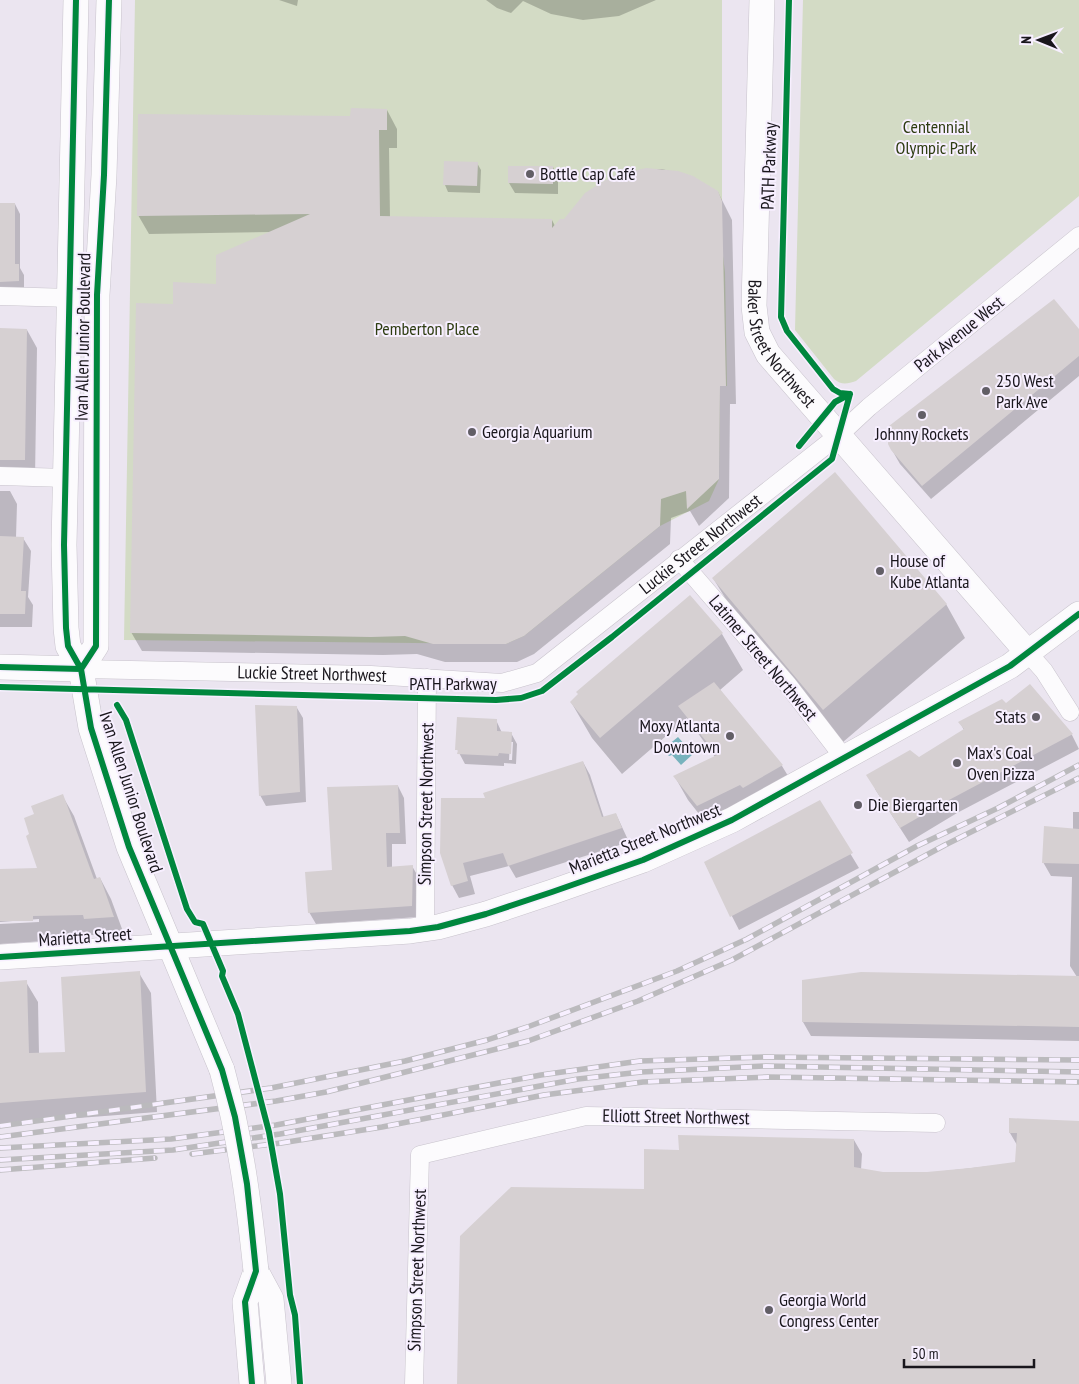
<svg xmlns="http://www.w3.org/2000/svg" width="1079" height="1384" viewBox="0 0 1079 1384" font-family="'PT Sans Narrow',sans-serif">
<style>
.green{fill:#d3dbc5}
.water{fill:#78b3be}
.shadow{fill:#0003;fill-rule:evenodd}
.building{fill:#d6d0d2}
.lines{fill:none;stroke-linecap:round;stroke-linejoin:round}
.street-casing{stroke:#c8c3cc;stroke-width:19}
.secondary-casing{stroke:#c8c3cc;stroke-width:26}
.street{stroke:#fcfbfd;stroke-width:18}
.secondary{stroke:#fcfbfd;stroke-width:25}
.rail-casing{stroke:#bbbabd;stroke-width:5.5}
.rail{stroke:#f7efff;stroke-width:4;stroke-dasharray:11;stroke-linecap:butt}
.secondary-bridge-casing{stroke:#c8c3cc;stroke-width:26;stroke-linecap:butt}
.secondary-bridge{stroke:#fcfbfd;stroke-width:25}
.cycleway-casing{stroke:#f7efff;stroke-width:9}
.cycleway{stroke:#00873e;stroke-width:6}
.poi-dot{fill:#625e66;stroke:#f7efff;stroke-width:2}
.labels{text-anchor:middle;stroke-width:4;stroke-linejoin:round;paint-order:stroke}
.park-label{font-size:18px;fill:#2d3c10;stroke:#f7efff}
.street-label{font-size:18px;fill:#19161c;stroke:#f7efff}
.poi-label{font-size:18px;fill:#19161c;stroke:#f7efff;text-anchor:start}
</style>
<rect width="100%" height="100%" fill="#ebe5f0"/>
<path class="green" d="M135,0H722V248L725,272L727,386H720L719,479L709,501L660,526L524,636L506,644L124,640Z
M803,0H1079V196L856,381C847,384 841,385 834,379L795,330Z"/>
<path class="water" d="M678,737L693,754L681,765L672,755L669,756L663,749Z"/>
<path class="shadow" d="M279,0H298L297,6Z
M486,0H656L619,16L583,20L551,14L523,1L511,13L497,8Z
M387,110L397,129V148H389L390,218L552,220L555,226L646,169H662L692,177L718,192L732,220L736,404H730L729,498L699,526L690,511L671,518L670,544L534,654L517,662H445L417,654L383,655L142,651L131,632L175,305L218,285L271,232L149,234L138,215L352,118Z
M445,162L477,163L481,170L480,193L448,192L445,185Z
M553,167L558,177V194L515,193L509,183Z
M0,204H15L20,214V268L24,275V290H0Z
M0,330H27L37,348L35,478L0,477Z
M1079,331V376L931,499L900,464L892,450Z
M0,491H10L17,504L16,538H23L31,551L28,597L33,605L32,627H0Z
M713,578L946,604L965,638L843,742L733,611Z
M690,596L722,634L743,670L720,690L782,766L796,789L711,829L688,800L675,777L715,757L687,718L622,774L592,738L571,702Z
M1030,685L1072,735L1079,749L957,813L909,842L875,789L964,730L960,723L1006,705Z
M297,708L303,718L306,802L266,806L260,795Z
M496,720L502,733H511L517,744L516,764L504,763V766L465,764L457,749ZM510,742H513L512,760H509Z
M583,762L590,775L604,818L616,814L629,842L516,878L509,866L470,876L475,894L459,898L452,885L486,799Z
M398,786L404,798L406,844H392V868L412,866L419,878L418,917L316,924L309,912L333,871Z
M62,795L74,816L97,879L100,878L111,899L125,937L97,939L95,935L45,936L44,941L0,944V924L39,922V919L0,922V870L39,869L31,834L35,814Z
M819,802L859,868L739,930L705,863Z
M1073,812H1079V1041L811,1036L803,1022V981L1077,977L1070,966L1072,877L1051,876L1043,862L1073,830Z
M139,973L151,993L157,1112L0,1124V984L26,982L38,1002L39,1054L66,1053Z
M1079,1122V1384H459L680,1151L854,1140L862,1154L861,1170L883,1173H927L1017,1163V1145L1010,1133Z"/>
<path class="building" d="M351,108L387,109V130H379L380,216L552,219V228L560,219H564L585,193L599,184L613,176L646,168L678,171L693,176L718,191L722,201L726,386H720L719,479L687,509L686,491L661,499L660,526L524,636L506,644H433L405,636L371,637L130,633L136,303L173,304V282L216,284V255L310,214L137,216L138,114L350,116Z
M444,161L478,162L477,186L443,185Z
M508,166H553V184L508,183Z
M0,203H15V264H19V281L0,282Z
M1054,299L1079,329V356L922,486L891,450L888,444L889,426Z
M0,328L27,329L25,460H0Z
M835,472L947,604L823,710L712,578Z
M0,536L24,537L21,591H26L25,614H0Z
M690,595L723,633L600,738L570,702L578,694L576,692Z
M714,682L783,765L743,788L740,785L697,806L673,776L717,755L678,706Z
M1030,684L1073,734L949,800L900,828L866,775L910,750L919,757L964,729L958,722L1002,699L1006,703Z
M255,705L297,706L300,792L259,796Z
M457,717L497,719V731L512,732L511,754L499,753L498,756L457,754L458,750H455Z
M583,761L602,817L616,813L622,828L508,866L503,853L463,863L468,881L451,886L440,853L441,798H485L483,793Z
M398,785L400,833H386L387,867L413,865L412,906L308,913L305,872L332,870L327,787Z
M63,794L94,879L100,877L114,917L84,919L83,915L33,916V921H0V869L37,868L26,836L29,834L24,818L34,814L31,806Z
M820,800L853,853L730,917L704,862Z
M1044,826L1079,829V864L1042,863Z
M140,971L146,1092L0,1103V982L27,980L29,1053L65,1052L61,977Z
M861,972L1079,976V1027L802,1022V980Z
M1009,1118L1079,1121V1384H457L460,1236L511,1187L644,1189V1149L679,1150L678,1135L854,1139V1167L883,1172H927L970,1168L1015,1162L1017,1133H1009Z"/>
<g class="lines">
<g class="street-casing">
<g id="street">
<path d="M0,296L71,298"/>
<path d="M0,476L66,478"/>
<path d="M679,559L788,685L845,759"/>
<path d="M1028,653L1044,671L1070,712"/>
<path id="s1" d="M81,669L371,675L502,683L537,673L840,434L869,407L1079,236"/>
<path d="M425,929L427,678"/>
<path d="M414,1384L420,1155L586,1116L936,1123"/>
</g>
</g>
<g class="secondary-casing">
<g id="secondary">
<path d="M76,0L64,545L66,628L68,646L81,669L91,728L129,847L222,1070"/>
<path id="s2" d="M762,0L754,306L757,332L768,354L1028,653"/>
<path d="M0,667L81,669"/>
<path d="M81,669L96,646L97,295L104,175L109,0"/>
<path d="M0,957L410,931L438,927L486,914L552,892L643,860L732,820L1010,666L1079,614"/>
<path d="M256,1271L271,1299L279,1384"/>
<path d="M252,1384L245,1302L256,1271"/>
</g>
</g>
<use href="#street" class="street"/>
<use href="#secondary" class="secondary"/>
<g class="rail-casing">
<path id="rail" d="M0,1126L271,1088L405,1061L487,1040L530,1026L677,971L747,939L917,846L998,808L1079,765
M0,1137L276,1101L326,1092L528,1041L638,1001L732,960L945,845L1079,778
M0,1148L171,1139L276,1125L541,1075L640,1061L765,1057L1079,1060
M192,1154L281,1143L382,1127L544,1095L643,1082L768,1077L1079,1082
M0,1160L173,1150L280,1134L578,1079L641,1072L766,1066L1079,1072
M0,1170L155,1158"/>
</g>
<use href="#rail" class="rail"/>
<g class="secondary-bridge-casing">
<path id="secondary-bridge" d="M222,1070C240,1136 249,1203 256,1271"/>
</g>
<use href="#secondary-bridge" class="secondary-bridge"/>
<g class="cycleway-casing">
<path id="cycleway" d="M76,0L64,545L66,628L68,646L81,669L91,728L129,847L222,1070L235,1117L247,1184L256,1271L245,1302L252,1384
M789,0L781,317L787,331L833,389L840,393L850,394
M799,446L835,402L850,394
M0,667L81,669
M81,669L96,646L97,295L104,175L109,0
M0,687L496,700L521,698L542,691L612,637L832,459L850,394
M117,705L126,720L187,909L195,922L203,924L223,971L222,976L238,1014L269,1132L280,1194L290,1295L295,1315L300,1384
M0,957L410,931L438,927L486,914L552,892L643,860L732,820L1010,666L1079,614"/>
</g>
<use href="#cycleway" class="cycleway"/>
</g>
<g class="poi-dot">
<circle cx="530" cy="174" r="5"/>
<circle cx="986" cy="391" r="5"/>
<circle cx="922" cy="415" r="5"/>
<circle cx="472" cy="432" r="5"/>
<circle cx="880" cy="571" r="5"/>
<circle cx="1036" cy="717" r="5"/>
<circle cx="730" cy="736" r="5"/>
<circle cx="957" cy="763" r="5"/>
<circle cx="858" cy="805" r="5"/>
<circle cx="769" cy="1310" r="5"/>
</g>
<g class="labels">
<g class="park-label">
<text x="936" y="133">Centennial<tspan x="936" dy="21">Olympic Park</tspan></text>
<text x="427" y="335">Pemberton Place</text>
</g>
<g class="street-label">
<text transform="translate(769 166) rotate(-88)" y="6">PATH Parkway</text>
<text transform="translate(959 334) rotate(-39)" y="6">Park Avenue West</text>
<text transform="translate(83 337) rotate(-89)" y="6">Ivan Allen Junior Boulevard</text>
<text dy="6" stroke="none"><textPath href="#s2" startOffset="352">Baker Street Northwest</textPath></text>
<text dy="6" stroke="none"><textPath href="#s1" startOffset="666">Luckie Street Northwest</textPath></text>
<text transform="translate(763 658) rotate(50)" y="6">Latimer Street Northwest</text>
<text dy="6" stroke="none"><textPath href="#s1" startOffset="231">Luckie Street Northwest</textPath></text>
<text x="453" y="690">PATH Parkway</text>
<text transform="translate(131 792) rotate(72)" y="6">Ivan Allen Junior Boulevard</text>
<text transform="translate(426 804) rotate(-89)" y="6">Simpson Street Northwest</text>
<text transform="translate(645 839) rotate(-22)" y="6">Marietta Street Northwest</text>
<text transform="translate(85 937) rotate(-4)" y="6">Marietta Street</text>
<text transform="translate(676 1117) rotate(1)" y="6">Elliott Street Northwest</text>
<text transform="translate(417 1270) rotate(-88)" y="6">Simpson Street Northwest</text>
</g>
<g class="poi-label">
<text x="540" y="180">Bottle Cap Café</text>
<text x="996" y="387">250 West<tspan x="996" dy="21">Park Ave</tspan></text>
<text x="482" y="438">Georgia Aquarium</text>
<text x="922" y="440" text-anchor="middle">Johnny Rockets</text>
<text x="890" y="567">House of<tspan x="890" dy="21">Kube Atlanta</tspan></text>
<text x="1026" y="723" text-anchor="end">Stats</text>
<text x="720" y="732" text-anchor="end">Moxy Atlanta<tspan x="720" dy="21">Downtown</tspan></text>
<text x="967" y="759">Max's Coal<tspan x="967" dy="21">Oven Pizza</tspan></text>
<text x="868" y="811">Die Biergarten</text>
<text x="779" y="1306">Georgia World<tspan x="779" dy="21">Congress Center</tspan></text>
</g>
</g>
<g transform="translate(1039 40) rotate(271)" stroke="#f7efff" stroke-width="4" paint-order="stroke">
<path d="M0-4L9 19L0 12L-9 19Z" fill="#19161c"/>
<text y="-8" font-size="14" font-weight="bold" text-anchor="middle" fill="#19161c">N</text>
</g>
<path d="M904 1359v8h130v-8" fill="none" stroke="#19161c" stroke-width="2.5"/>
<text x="912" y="1359" font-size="15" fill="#19161c" stroke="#f7efff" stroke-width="4" paint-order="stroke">50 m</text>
</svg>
